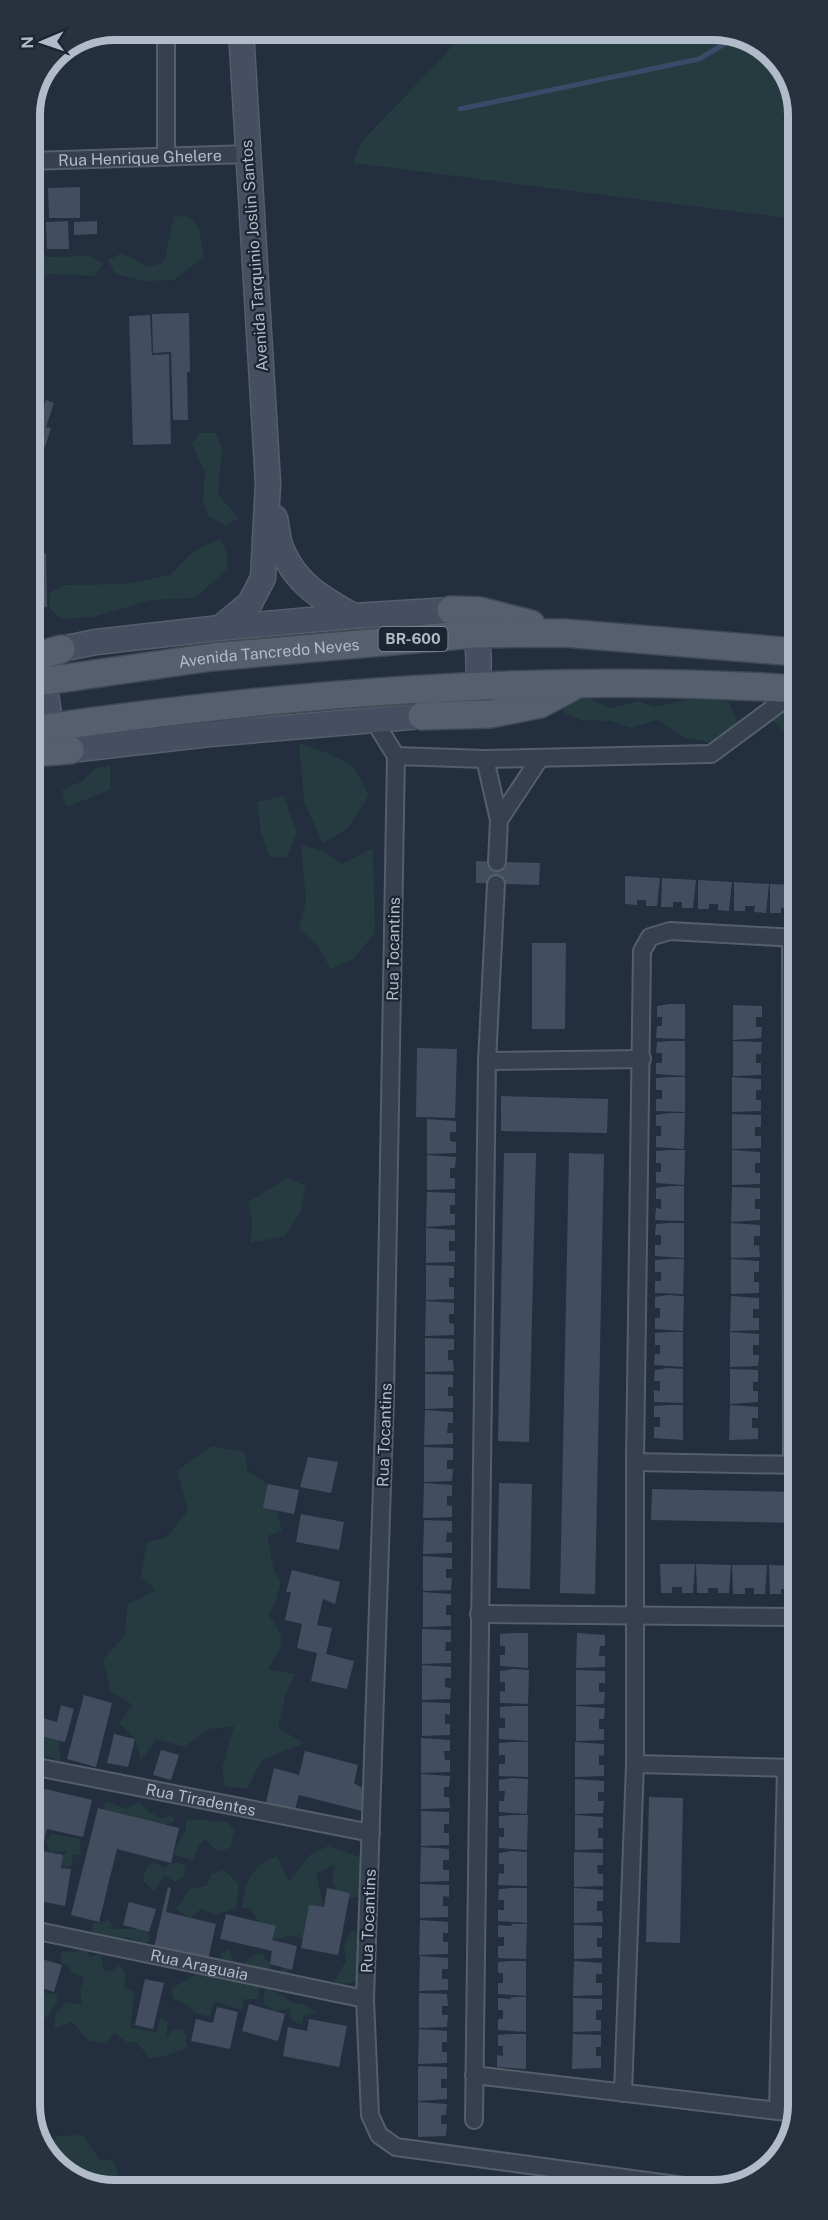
<svg xmlns="http://www.w3.org/2000/svg" width="828" height="2220" viewBox="0 0 828 2220" font-family="'Public Sans',sans-serif">
<style>
.green{fill:#253b3f}
.lines{fill:none;stroke-linecap:round;stroke-linejoin:round}
.stream{stroke:#384b68;stroke-width:5}
.building{fill:#424e60}
.street-casing{stroke:#555e6b;stroke-width:20}
.secondary-casing{stroke:#555e6b;stroke-width:27}
.primary-casing{stroke:#404956;stroke-width:30}
.street{stroke:#37404e;stroke-width:16}
.secondary{stroke:#454f61;stroke-width:24}
.primary{stroke:#555f6e;stroke-width:27}
.labels{text-anchor:middle;stroke-width:4.5;stroke-linejoin:round;paint-order:stroke}
.shield{fill:#1c2532;stroke:#858e9c;stroke-width:1.5}
.shield-label{font-size:15px;font-weight:bold;fill:#b2bbc9}
.street-label{font-size:16px;fill:#b2bbc9;stroke:#1c2532}
.rim{fill:none;stroke:#b2bbc9;stroke-width:8}
</style>
<rect width="100%" height="100%" fill="#232e3e"/>
<path class="green" d="M465,30H719L765,48L795,93V219L353,163L361,142L441,59Z
M174,216L189,217L199,228L204,257L174,280L145,281L115,274L108,260L122,253L148,267L164,262Z
M30,253L47,257L91,256L104,264L94,276L49,274L34,280L30,279Z
M200,433H216L222,448L218,494L238,518L225,527L222,523L208,516L203,502L205,473L192,444Z
M220,538L227,554V569L195,598L151,600L93,617L62,619L50,609V593L63,585L124,584L170,575L193,552Z
M585,696L610,708L639,701L654,707L685,700L715,699L729,702L746,742L722,745L686,738L657,720L631,728L610,721L581,720L566,714L561,704Z
M796,698V743L770,718Z
M299,743L330,754L352,765L369,795L348,828L323,843L304,802Z
M110,765V790L66,807L62,790L82,781L94,769Z
M284,796L297,833L286,858L270,857L261,833L257,802Z
M301,844L324,852L342,864L373,848L375,933L353,959L331,969L316,944L299,929L306,901Z
M40,1143L44,1170L32,1184V1144Z
M287,1178L306,1186L300,1213L285,1236L250,1243L252,1222L248,1202Z
M212,1446L245,1452L247,1471L268,1484L282,1531L267,1536L274,1571L281,1582L276,1601L268,1614C288,1641 283,1642 268,1669L295,1674L285,1696L278,1728L304,1743L262,1760L247,1789L225,1786L222,1769L234,1726L209,1729L184,1747L156,1739L141,1760L135,1739L119,1723L133,1705L111,1692L103,1660L125,1635L127,1605L156,1590L141,1577L147,1542L167,1537L188,1510L177,1471Z
M59,1732L60,1762L49,1757L32,1759L37,1735Z
M106,1801L127,1809L132,1805L140,1803L149,1812L162,1819L171,1815L175,1821L162,1826L113,1817L103,1809Z
M186,1819L227,1822L235,1831L230,1848L218,1852L205,1839L199,1845L193,1861L173,1854L186,1829Z
M52,1834L80,1839L81,1854L73,1855L72,1865L65,1868L60,1862L67,1851L51,1852L45,1840Z
M328,1846L360,1857L367,1895L340,1900L332,1881L335,1865L316,1873L324,1907L303,1939L290,1936L272,1940L250,1909L242,1908C245,1881 250,1867 277,1856L289,1882L311,1854Z
M154,1862L165,1868L171,1863H180L186,1867L184,1877L175,1882L165,1876L154,1891L143,1881L146,1867Z
M223,1870L239,1884L236,1908L216,1915L201,1909L190,1918L176,1909L190,1889L206,1886L211,1874Z
M109,1920L115,1929H139L145,1927L151,1938L147,1943L141,1945L128,1937L118,1941L92,1938V1924Z
M351,1930L362,1934L367,1944L355,1945L362,1965L356,1981L346,1984L333,1982L346,1961L344,1946Z
M229,1948L233,1961L243,1964L253,1955L262,1954L270,1964L273,1975L285,1968L295,1977L283,1980L218,1963L221,1953Z
M85,1949L90,1957L100,1954L104,1970L111,1972L120,1965L126,1976L124,1987L134,1991C134,2004 130,2015 131,2028L156,2032L161,2017L168,2022L166,2038L173,2029L183,2028L186,2037V2049C173,2052 162,2059 149,2058L137,2042H127L114,2033L106,2044L89,2041L72,2022L54,2028L56,2013L66,2002L82,2005L80,1991L84,1977L72,1973L69,1966L60,1962L62,1951L74,1952Z
M199,1972L260,1983L258,1999H244L242,2010L214,2001L210,2017L194,2013L188,2005L173,1999L171,1989Z
M265,1988L283,1995L291,2002L303,2004L318,2013L304,2015L302,2025L291,2020L290,2009L274,2011L263,2003Z
M33,1989L50,1994H58L57,2003L46,2018L33,2017Z
M83,2135L99,2159L114,2161L122,2187L153,2181L172,2190H109L59,2169L47,2149L57,2136Z"/>
<g class="lines">
<path class="stream" d="M460,109L699,59L736,37"/>
</g>
<path class="building" d="M80,187V218H49L48,188Z
M40,212V239H30V213Z
M68,221L69,249H47L46,222Z
M97,221V234L74,235V222Z
M189,313L190,372H187L188,420H173L171,352L153,353L152,314Z
M150,315L152,355L169,354L171,444L133,445L129,316Z
M46,400L54,403L46,427L51,428L45,447L32,442Z
M46,553L47,607L31,608V554Z
M476,861L540,863L539,885L476,883Z
M625,876L660,878L657,906H646V900H637V905L625,904Z
M662,878L696,880L693,908H682V902H673V907H661Z
M698,880L732,882L729,911L718,910V904H709V909H698Z
M734,882L769,884L766,913L754,912L755,906H745V911H734Z
M770,884L796,885V914H790L791,908H781V913H770Z
M532,943H566L565,1029H532Z
M670,1004H685V1039L656,1038L657,1026H662V1017H657V1006Z
M733,1005L762,1006V1017H756V1027H762L761,1038L733,1040Z
M670,1041H685V1076L656,1074V1063H662V1053H656L657,1042Z
M733,1041L762,1042L761,1054H756V1063H761V1075L733,1076Z
M417,1048L457,1049L455,1118L416,1117Z
M670,1077H685V1112L656,1111V1099H662V1090H656V1078Z
M732,1077L761,1079V1090H756V1100H761V1111L732,1112Z
M501,1096L608,1099L607,1133L501,1131Z
M669,1113H685L684,1149L656,1147V1136H661V1126H656V1115Z
M732,1114L761,1115V1127H755V1136H761V1148L732,1149Z
M427,1119L456,1121V1132H450V1141L456,1142V1153L427,1154Z
M669,1150H685L684,1185L656,1183V1172H661V1163H656V1151Z
M732,1150L760,1152V1163H755V1173H760V1184L732,1185Z
M504,1153H536L529,1442L498,1441Z
M569,1153L604,1154L595,1594L560,1593Z
M427,1155L456,1157L455,1168H450V1178H455V1189L427,1190Z
M669,1186H684V1221L655,1220L656,1208L661,1209V1199H656V1188Z
M732,1187L760,1188V1199H755V1209H760V1220L731,1222Z
M427,1192L455,1193V1205H450V1214H455V1225L426,1227Z
M669,1223H684V1258L655,1256V1245H661V1235H655L656,1224Z
M731,1223L760,1225V1236H754V1246L759,1245L760,1257L731,1258Z
M426,1228L455,1230V1241H449V1251H455V1262L426,1263Z
M668,1259H684L683,1294L655,1293V1281H661V1272H655V1260Z
M731,1259L759,1261V1272H754V1282H759V1293L731,1294Z
M426,1265L454,1266V1278H449V1287H454V1299L426,1300Z
M668,1295L684,1296L683,1331L655,1329V1318H660V1308H655V1297Z
M731,1296L759,1298V1309H753V1318H759V1330L730,1331Z
M426,1301L454,1303V1314H449V1323L454,1324V1335L425,1336Z
M668,1332H683V1367L654,1365L655,1354H660V1345H655V1333Z
M730,1332L759,1334V1345H753V1355H759L758,1366L730,1367Z
M425,1338L454,1339V1350H448V1360H453L454,1371L425,1372Z
M668,1368L683,1369V1403L654,1402V1390L660,1391V1381H654L655,1370Z
M730,1369L758,1370V1382H753V1391H758V1402L730,1404Z
M425,1374L453,1375V1387H448V1396H453V1408L425,1409Z
M668,1405H683V1440L654,1438V1427H660V1417H654V1406Z
M730,1405L758,1407V1418H752V1428H758V1439L729,1440Z
M425,1410L453,1412V1423H448L447,1433H453V1444L424,1445Z
M424,1447L453,1448V1460H447V1469H453L452,1481L424,1482Z
M308,1457L338,1462L331,1493L300,1487Z
M424,1483L452,1485V1496H447V1505L452,1506V1517L423,1518Z
M499,1483L532,1484L530,1589L497,1588Z
M268,1484L299,1490L294,1514L263,1508Z
M652,1489L797,1492V1523L651,1520Z
M301,1514L344,1522L339,1550L296,1542Z
M424,1520L452,1521V1533L447,1532L446,1542H452V1553L423,1554Z
M423,1556L452,1558V1569H446V1578H452L451,1590L423,1591Z
M660,1564H695L693,1593H682V1587H672V1593H661Z
M696,1564L731,1565L729,1593H718V1588H708V1593H697Z
M732,1565H767L765,1594H754V1588H745V1594H733Z
M769,1565L797,1566V1594H790V1589H781V1594H770Z
M292,1570L340,1582L335,1604L323,1599L317,1625L332,1628L326,1654L354,1661L347,1689L311,1681L317,1653L297,1648L302,1624L285,1620L291,1592H286Z
M423,1592L451,1594V1605H446V1615H451V1626L423,1627Z
M422,1629L451,1630V1642H446L445,1651H451V1663L422,1664Z
M513,1633H528V1668L500,1666V1655H505V1646H500V1634Z
M577,1633L605,1635V1646H600L599,1656H605V1667L576,1668Z
M422,1665L451,1667V1678H445V1687L451,1688L450,1699L422,1700Z
M513,1669L529,1670L528,1704L500,1703V1691L505,1692V1682H500V1671Z
M576,1670L605,1671V1683H599V1692H605L604,1704L576,1705Z
M84,1695L112,1703L96,1767L67,1759Z
M422,1702L450,1703V1715L445,1714V1724H450V1735L422,1736Z
M61,1705L74,1709L65,1742L37,1735L32,1750V1715L57,1722Z
M513,1706H528V1741L499,1739V1728H505V1718H500V1707Z
M576,1706L605,1708L604,1719H599V1729H604V1740L576,1741Z
M114,1734L135,1739L128,1767L107,1763Z
M421,1738L450,1740V1751H444L445,1760H450V1772L421,1773Z
M513,1742H528V1777L499,1776V1764H505V1755H499V1743Z
M575,1742L604,1744V1756L599,1755V1765H604V1776L575,1777Z
M161,1750L179,1755L171,1780L153,1775Z
M305,1751L358,1765L354,1783L367,1791L362,1811L299,1795L295,1809L266,1802L274,1768L299,1775Z
M421,1774L450,1776L449,1787H444V1797H449L450,1808L421,1809Z
M512,1778L528,1779L527,1814L499,1812V1801H504L505,1791H499V1780Z
M575,1779L604,1781V1792H598V1801H604L603,1813L575,1814Z
M41,1788L92,1800L83,1837L47,1829L42,1849L33,1846V1820Z
M649,1797L683,1798L680,1943L646,1942Z
M98,1808L179,1828L171,1863L117,1849L99,1922L71,1915Z
M421,1811L449,1812V1824H444V1833H449V1845L421,1846Z
M512,1815H528L527,1850L499,1848V1837H504V1828H499V1816Z
M575,1815L603,1817V1828H598V1838H603V1849L575,1850Z
M421,1847L449,1849V1860H443V1870H449V1881L420,1882Z
M43,1851L63,1855L61,1868L71,1869L65,1906L35,1900Z
M512,1851L527,1852V1886L498,1885L499,1873L504,1874V1864H499V1853Z
M574,1852L603,1853V1865H597L598,1874H603V1886L574,1887Z
M420,1884L449,1885V1897L443,1896V1906H448V1917L420,1918Z
M168,1887L171,1888L166,1912L216,1924L208,1960L154,1947Z
M327,1888L350,1893L338,1955L301,1948L309,1905L324,1907Z
M512,1888H527V1923L498,1921V1910H504V1900H498L499,1889Z
M574,1888L603,1890V1901H597V1911H602L603,1922L574,1923Z
M129,1902L156,1909L149,1932L123,1925Z
M226,1914L276,1926L272,1940L297,1946L292,1970L270,1964L272,1951L220,1939Z
M420,1920L448,1922V1933H443V1942H448V1954L419,1955Z
M512,1924H527L526,1959L498,1958V1946H504V1937H498V1925L511,1926Z
M574,1925L602,1926V1938H597V1947H602V1958L574,1959Z
M420,1956L448,1958V1969H442V1979H448V1990L419,1991Z
M35,1957L62,1965L54,1992L33,1985Z
M511,1961H526V1996L498,1994V1983H503V1973H498V1962Z
M574,1961L602,1963V1974H596V1983H602V1995L573,1996Z
M145,1979L164,1983L153,2029L135,2025Z
M419,1993L447,1994L448,2006H442V2015H448L447,2027L419,2028Z
M511,1997H526V2032L498,2030V2019H503V2010H498V1998L511,1999Z
M573,1998L602,1999V2010H596V2020H601V2031L573,2032Z
M249,2004L285,2014L278,2041L242,2031Z
M217,2007L238,2012L230,2049L191,2041L196,2019L213,2023Z
M309,2019L347,2026L339,2067L283,2056L288,2027L307,2031Z
M419,2029L447,2031V2042H442V2052H447V2063L418,2064Z
M511,2034H526V2069L497,2067V2055L503,2056V2046H498V2035Z
M573,2034L601,2035V2047H596V2056H601V2068L572,2069Z
M418,2066L447,2067V2079H441V2088H447V2099L418,2101Z
M418,2102L447,2104L446,2115H441V2124H447L446,2136L418,2137Z"/>
<g class="lines">
<g class="street-casing">
<g id="street">
<path d="M166,30V157"/>
<path id="s1" d="M30,161L248,154"/>
<path d="M373,719L396,756L385,1395L365,1999L370,2115L379,2135L396,2147L691,2187"/>
<path d="M396,756L485,759L711,754L796,691"/>
<path d="M485,759L499,820L497,862"/>
<path d="M499,820L540,758"/>
<path d="M791,937L792,1465"/>
<path d="M487,1061L496,884"/>
<path d="M635,1462L797,1465"/>
<path d="M479,1614L797,1617"/>
<path d="M635,1764L797,1768"/>
<path id="s2" d="M32,1766L371,1833"/>
<path id="s3" d="M33,1930L365,1999"/>
<path d="M474,2075L795,2113"/>
<path d="M623,2093L635,1764V1462L642,951L650,937L670,931L796,938"/>
<path d="M778,2111L786,1768"/>
<path d="M474,2120L487,1061L642,1059"/>
</g>
</g>
<g class="secondary-casing">
<path id="secondary" d="M275,518C277,528 278,541 282,550C297,585 322,598 353,616
M451,610C483,635 479,650 478,687L446,708L422,716L210,734L70,750L51,727L44,681L54,657L61,649L96,642L220,628L353,616Z
M220,628L250,603L263,578L268,483L241,30"/>
</g>
<g class="primary-casing">
<g id="primary">
<path d="M451,610L480,611L531,624"/>
<path d="M31,658L61,649"/>
<path id="s4" d="M31,683L212,657L474,634L564,633L796,652"/>
<path d="M422,716L490,714L540,704L572,687"/>
<path d="M31,730C281,694 543,672 796,689"/>
<path d="M31,753L70,750"/>
</g>
</g>
<use href="#street" class="street"/>
<use href="#secondary" class="secondary"/>
<use href="#primary" class="primary"/>
</g>
<g class="labels">
<rect class="shield" x="378.5" y="627" width="69" height="24" rx="4.5"/>
<g class="shield-label">
<text x="413" y="644">BR-600</text>
</g>
<g class="street-label">
<text dy="6" stroke="none"><textPath href="#s1" startOffset="110">Rua Henrique Ghelere</textPath></text>
<text transform="translate(254 256) rotate(-94)" y="6">Avenida Tarquinio Joslin Santos</text>
<text dy="6" stroke="none"><textPath href="#s4" startOffset="240">Avenida Tancredo Neves</textPath></text>
<text transform="translate(393 949) rotate(-89)" y="6">Rua Tocantins</text>
<text transform="translate(384 1435) rotate(-88)" y="6">Rua Tocantins</text>
<text dy="6" stroke="none"><textPath href="#s2" startOffset="172">Rua Tiradentes</textPath></text>
<text transform="translate(368 1921) rotate(-88)" y="6">Rua Tocantins</text>
<text dy="6" stroke="none"><textPath href="#s3" startOffset="170">Rua Araguaia</textPath></text>
</g>
</g>
<path d="M0 0H828V2220H0ZM115 40H713A75 75 0 0 1 788 115V2105A75 75 0 0 1 713 2180H115A75 75 0 0 1 40 2105V115A75 75 0 0 1 115 40Z" fill="#28313e" fill-rule="evenodd"/>
<path class="rim" d="M115 40H713A75 75 0 0 1 788 115V2105A75 75 0 0 1 713 2180H115A75 75 0 0 1 40 2105V115A75 75 0 0 1 115 40Z"/>
<g transform="translate(42 42) rotate(268)" stroke="#1c2532" stroke-width="4.5" paint-order="stroke">
<path d="M0-4.5L10 22L0 15L-10 22Z" fill="#b2bbc9"/>
<text y="-9" font-size="16" font-weight="bold" text-anchor="middle" fill="#b2bbc9">N</text>
</g>
</svg>
